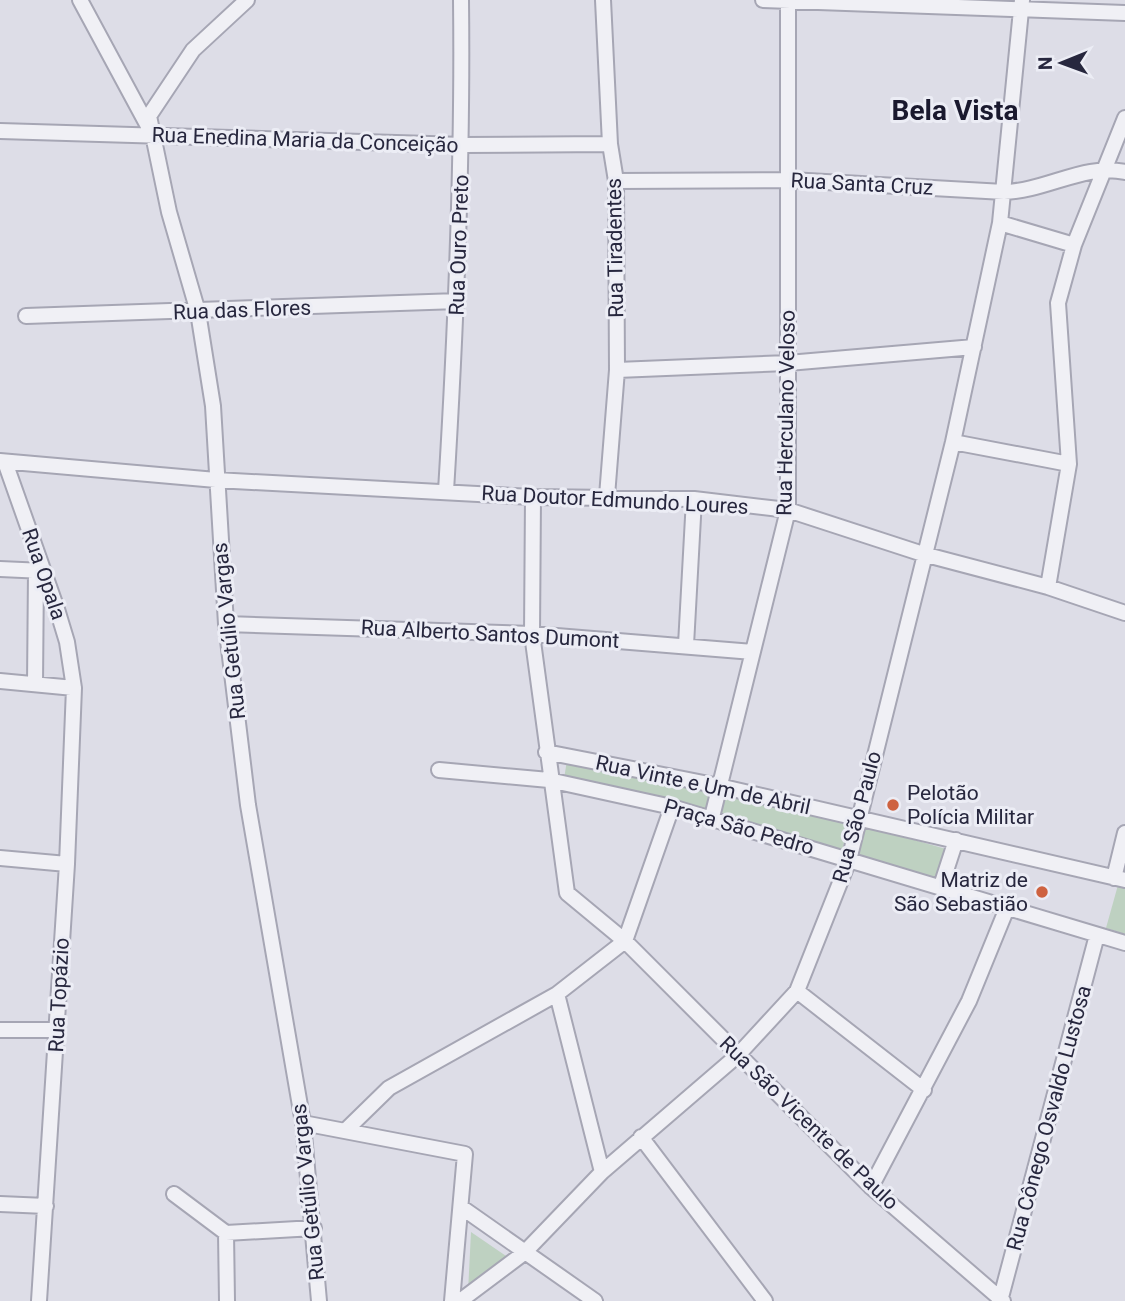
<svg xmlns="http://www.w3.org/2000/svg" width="1125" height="1301" viewBox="0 0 1125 1301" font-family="Roboto,sans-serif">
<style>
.green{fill:#bed1c1}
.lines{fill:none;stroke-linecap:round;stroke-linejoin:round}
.street-casing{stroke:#a6a6b4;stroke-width:18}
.street{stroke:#f0f0f5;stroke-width:14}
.poi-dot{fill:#ce6240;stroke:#ecedf5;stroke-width:2.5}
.labels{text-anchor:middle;stroke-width:6;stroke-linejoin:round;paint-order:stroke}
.street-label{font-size:21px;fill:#27273e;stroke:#ecedf5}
.poi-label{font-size:21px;fill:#27273e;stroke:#ecedf5;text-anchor:start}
.district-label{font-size:28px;font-weight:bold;fill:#1a192e;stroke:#ecedf5}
</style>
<rect width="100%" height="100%" fill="#dddde7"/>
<path class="green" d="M567,760L712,791L707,813L564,779Z
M726,792L849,823L842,851L719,817Z
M865,826L946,849L936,879L859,855Z
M1118,885L1125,887V934L1106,928Z
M471,1232L509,1258L468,1292Z"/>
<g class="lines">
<g class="street-casing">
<path id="street" d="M80,0L149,128
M247,0L193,50L149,116L169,212L198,312L213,406L226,624L248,805L303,1123L319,1301
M603,0L610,144L616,181L617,370L607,496
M763,0L1125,13
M0,131L463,145L610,144
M616,181L790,180L1004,192C1046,191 1085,163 1125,172
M1000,223L1074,245
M26,316L458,301
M617,370L788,363L974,347
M953,442L1069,464
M0,461L216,480L533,497L694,499L788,510L923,554L1048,587L1125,613
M5,462L57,609L67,642L74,688L67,864L39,1301
M446,491C456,327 463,164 461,0
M533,497L532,634L567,893L625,941L871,1187L1003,1301
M0,569L44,571
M1048,587L1069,464L1058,303L1074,245L1125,118
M226,624L532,634L753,652
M686,645L694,499
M0,681L74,688
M35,684L36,571
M546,752L719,786L1125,880
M439,770L549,780L672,807L1125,943
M712,817L788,510V0
M0,858L67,864
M1114,878L1125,833
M941,886L956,840
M797,991L924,1090
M557,994L602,1172
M0,1030H57
M303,1123L465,1154L452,1301
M346,1130L389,1088L557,994L625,941L672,807
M641,1137L765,1301
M871,1187L969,1001L1007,908
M174,1194L226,1233
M0,1204L46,1206
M461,1207L595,1301
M227,1301L226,1233L314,1228
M460,1301L524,1253L602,1172L738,1055L797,991L849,860L953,442L1000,223L1022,0
M1000,1301L1097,935"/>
</g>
<use href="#street" class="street"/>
</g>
<g class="poi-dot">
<circle cx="893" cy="805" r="7"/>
<circle cx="1042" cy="892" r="7"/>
</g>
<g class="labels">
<g class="street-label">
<text transform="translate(305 140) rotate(2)" y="7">Rua Enedina Maria da Conceição</text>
<text transform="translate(862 184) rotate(3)" y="7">Rua Santa Cruz</text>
<text transform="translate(459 245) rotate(-88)" y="7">Rua Ouro Preto</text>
<text transform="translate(615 248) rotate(-91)" y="7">Rua Tiradentes</text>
<text transform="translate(242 310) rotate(-2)" y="7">Rua das Flores</text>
<text transform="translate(786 413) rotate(-89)" y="7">Rua Herculano Veloso</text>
<text transform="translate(615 500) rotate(3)" y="7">Rua Doutor Edmundo Loures</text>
<text transform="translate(44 574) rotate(71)" y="7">Rua Opala</text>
<text transform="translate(229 631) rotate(-96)" y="7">Rua Getúlio Vargas</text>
<text transform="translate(490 634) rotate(3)" y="7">Rua Alberto Santos Dumont</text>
<text transform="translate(703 785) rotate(12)" y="7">Rua Vinte e Um de Abril</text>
<text transform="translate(857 817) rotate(-75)" y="7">Rua São Paulo</text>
<text transform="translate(739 827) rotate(16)" y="7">Praça São Pedro</text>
<text transform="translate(59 995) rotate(-87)" y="7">Rua Topázio</text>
<text transform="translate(1049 1118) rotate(-75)" y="7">Rua Cônego Osvaldo Lustosa</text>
<text transform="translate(809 1123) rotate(44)" y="7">Rua São Vicente de Paulo</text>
<text transform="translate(308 1192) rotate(-96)" y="7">Rua Getúlio Vargas</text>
</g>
<g class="poi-label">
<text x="907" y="800">Pelotão<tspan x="907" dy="24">Polícia Militar</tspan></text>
<text x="1028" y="887" text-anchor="end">Matriz de<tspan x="1028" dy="24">São Sebastião</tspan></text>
</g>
<g class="district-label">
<text x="955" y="120">Bela Vista</text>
</g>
</g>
<g transform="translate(1062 63) rotate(269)" stroke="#ecedf5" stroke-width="5" paint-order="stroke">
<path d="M0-5L12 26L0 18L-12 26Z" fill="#27273e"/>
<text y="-10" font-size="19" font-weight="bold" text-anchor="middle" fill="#27273e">N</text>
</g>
</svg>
